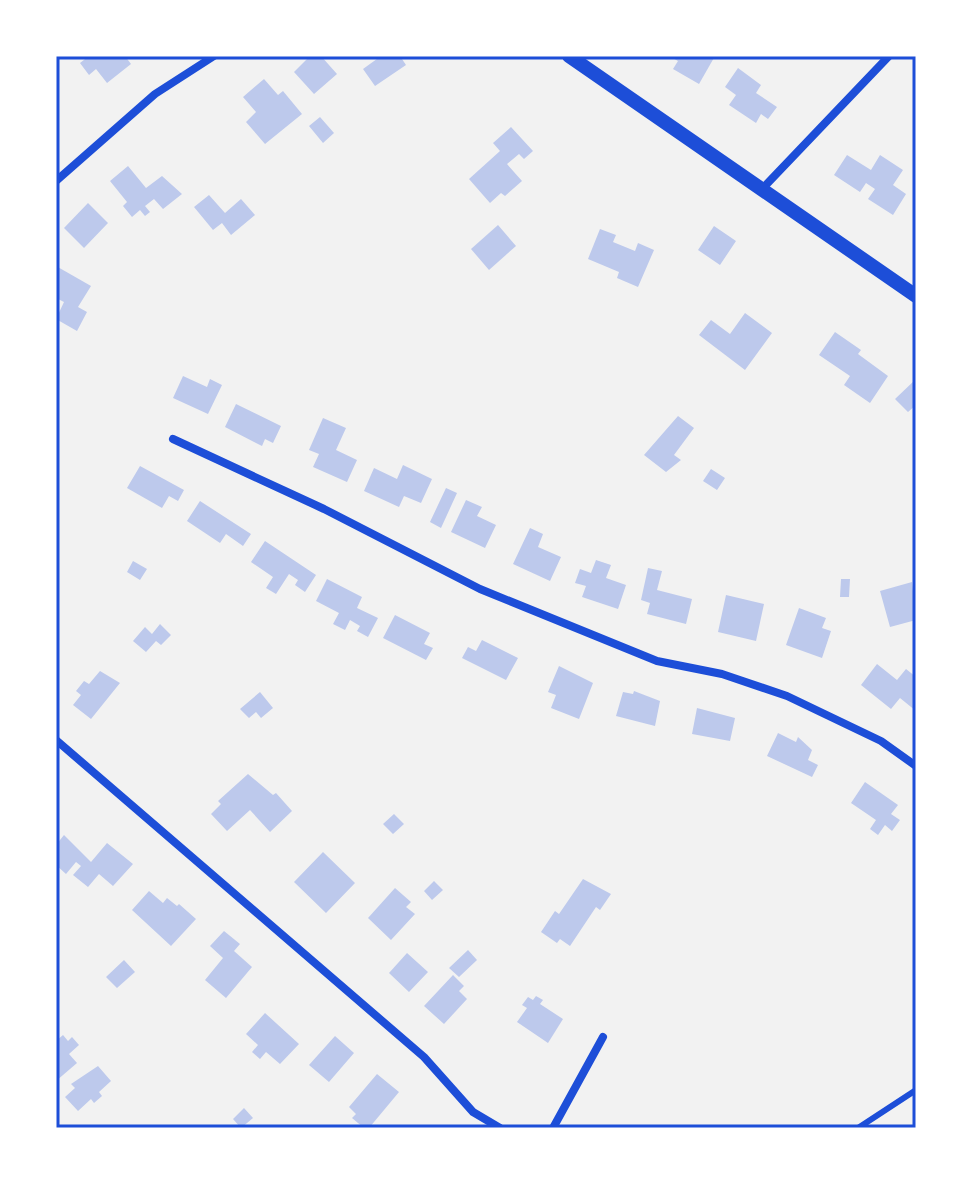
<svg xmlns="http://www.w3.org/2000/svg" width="972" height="1184" viewBox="0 0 972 1184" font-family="Arial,sans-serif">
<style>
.building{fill:#bdc9ec}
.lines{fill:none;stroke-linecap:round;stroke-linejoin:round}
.service{stroke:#1d4ed8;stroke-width:6}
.minor{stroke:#1d4ed8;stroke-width:8}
.tertiary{stroke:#1d4ed8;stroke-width:14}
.neatline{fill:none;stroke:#1d4ed8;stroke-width:3}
</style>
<rect width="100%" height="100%" fill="#f2f2f2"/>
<path class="building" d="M89,56H125L131,64L107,83L96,69L89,75L80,63Z
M310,56H321L337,74L314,94L294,72Z
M381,56H400L406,65L375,86L363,69Z
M669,56H715L699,84L673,69L678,61Z
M738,68L761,85L756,93L777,107L768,119L761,114L756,123L729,105L736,95L725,87Z
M264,79L278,95L283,91L302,114L265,144L246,122L256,112L243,97Z
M320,117L334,133L323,143L309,126Z
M511,127L533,151L524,159L519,154L507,164L522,181L505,196L501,193L490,203L469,179L500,151L493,143Z
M847,155L871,170L880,155L903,170L893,185L906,194L893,215L868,199L875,189L866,183L860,192L834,175Z
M128,166L146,188L162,176L182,194L163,209L154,199L145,206L150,212L145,216L140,210L132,217L123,206L127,202L110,181Z
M209,195L225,213L241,199L255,215L231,235L222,223L213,230L194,207Z
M88,203L108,223L84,248L64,228Z
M498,225L516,246L489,270L471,249Z
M714,226L736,241L720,265L698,250Z
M600,229L616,235L613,242L635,251L638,243L654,250L638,287L617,278L619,272L588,259Z
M56,266L91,286L78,307L87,312L77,331L56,319L64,302L56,298Z
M745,313L772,333L745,370L699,335L711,320L730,334Z
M835,332L861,350L858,354L888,376L870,403L844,385L850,376L819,355Z
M183,376L207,387L210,379L222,385L208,414L173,398Z
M916,379V405L908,412L895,399Z
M236,404L281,426L273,443L265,439L262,446L225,427Z
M678,416L694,428L674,455L681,460L666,472L644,455Z
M323,418L346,428L336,450L357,460L347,482L313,467L319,454L309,450Z
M403,465L432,479L421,503L404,496L399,507L364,491L374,468L397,479Z
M140,466L184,490L178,501L169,496L162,508L127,488Z
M711,469L725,478L717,490L703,481Z
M446,488L457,493L441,528L430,522Z
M466,500L482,507L477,516L496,525L485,548L451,532Z
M200,501L251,534L243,546L226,534L220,543L187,521Z
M530,528L543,534L538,547L561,557L550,581L513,564Z
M265,541L316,575L305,592L295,585L298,580L289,574L276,594L266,588L273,577L251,562Z
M596,560L611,565L606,578L626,585L618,609L582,597L586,586L575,583L580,569L591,573Z
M133,561L147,569L140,580L127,572Z
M648,568L662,571L657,590L692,599L686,624L647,614L650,603L641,600Z
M327,579L362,597L357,608L378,618L368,637L357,631L360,626L350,620L345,630L333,624L339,613L316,601Z
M841,579H850L849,597H840Z
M912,582L916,620L890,627L880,591Z
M726,595L764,604L756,641L718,632Z
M799,608L826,618L822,628L831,631L822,658L786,645Z
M395,615L430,633L424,644L433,648L426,660L383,638Z
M160,624L171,635L161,645L156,641L146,652L133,641L145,627L152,634Z
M482,640L518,658L506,680L462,658L468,647L476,651Z
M877,664L897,680L906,669L916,677V711L900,698L891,709L861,685Z
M559,666L593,683L579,719L551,708L556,695L548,692Z
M100,671L120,683L91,719L73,705L81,695L76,691L84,681L89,684Z
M634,691L660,701L655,726L616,716L623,692L633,694Z
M260,692L273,708L261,718L256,712L249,718L240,709Z
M697,708L735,718L730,741L692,734Z
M778,733L796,742L798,737L812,750L808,760L818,765L812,777L767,756Z
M248,774L273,795L276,793L292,811L270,832L250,810L227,831L211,814L221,804L218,801Z
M865,782L898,805L891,814L900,820L892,831L885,825L878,835L870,829L876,820L851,803Z
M394,814L404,824L393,834L383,824Z
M64,835L91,862L107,843L133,864L113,886L99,874L88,887L73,875L81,866L76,862L66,874L56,865V845Z
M323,852L355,883L326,913L294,882Z
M583,879L611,894L600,910L596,907L570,946L560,939L557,943L541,932L555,911L559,914Z
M434,881L443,890L432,900L424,891Z
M395,888L411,902L406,907L415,914L391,940L368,918Z
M149,891L163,903L167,898L177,906L179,904L196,919L171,946L132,910Z
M224,931L240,944L234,951L252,967L226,998L205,980L223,958L210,946Z
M468,950L477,960L459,977L449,968Z
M407,953L428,972L409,992L389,973Z
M124,960L135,972L117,988L106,977Z
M453,975L464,986L459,991L467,999L444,1024L424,1006Z
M536,996L543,1000L540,1004L563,1019L548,1043L517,1022L527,1008L522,1005L528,997L533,1000Z
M265,1013L299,1044L280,1064L266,1052L260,1059L252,1052L258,1045L246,1034Z
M63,1035L68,1041L72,1037L79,1045L69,1054L77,1063L56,1081V1041Z
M335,1036L354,1053L329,1082L309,1065Z
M98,1066L111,1081L99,1092L102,1096L94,1103L91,1099L78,1111L65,1097L75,1088L71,1084Z
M377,1074L399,1092L369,1128H364L352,1118L356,1114L349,1107Z
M244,1108L253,1118L241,1128L233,1119Z"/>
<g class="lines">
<path class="service" d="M774,1128H775
M858,1128L916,1090"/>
<path class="minor" d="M56,181L155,94L214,56
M763,188L889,56
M173,439L324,509L480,589L657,661L722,674L787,696L881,741L916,766
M56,740L424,1057L473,1112L500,1128
M553,1128L603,1037"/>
<path class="tertiary" d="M569,56L916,296"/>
</g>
<rect width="972" height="1184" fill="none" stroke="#ffffff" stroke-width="116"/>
<rect x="58" y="58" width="856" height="1068" class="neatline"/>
</svg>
